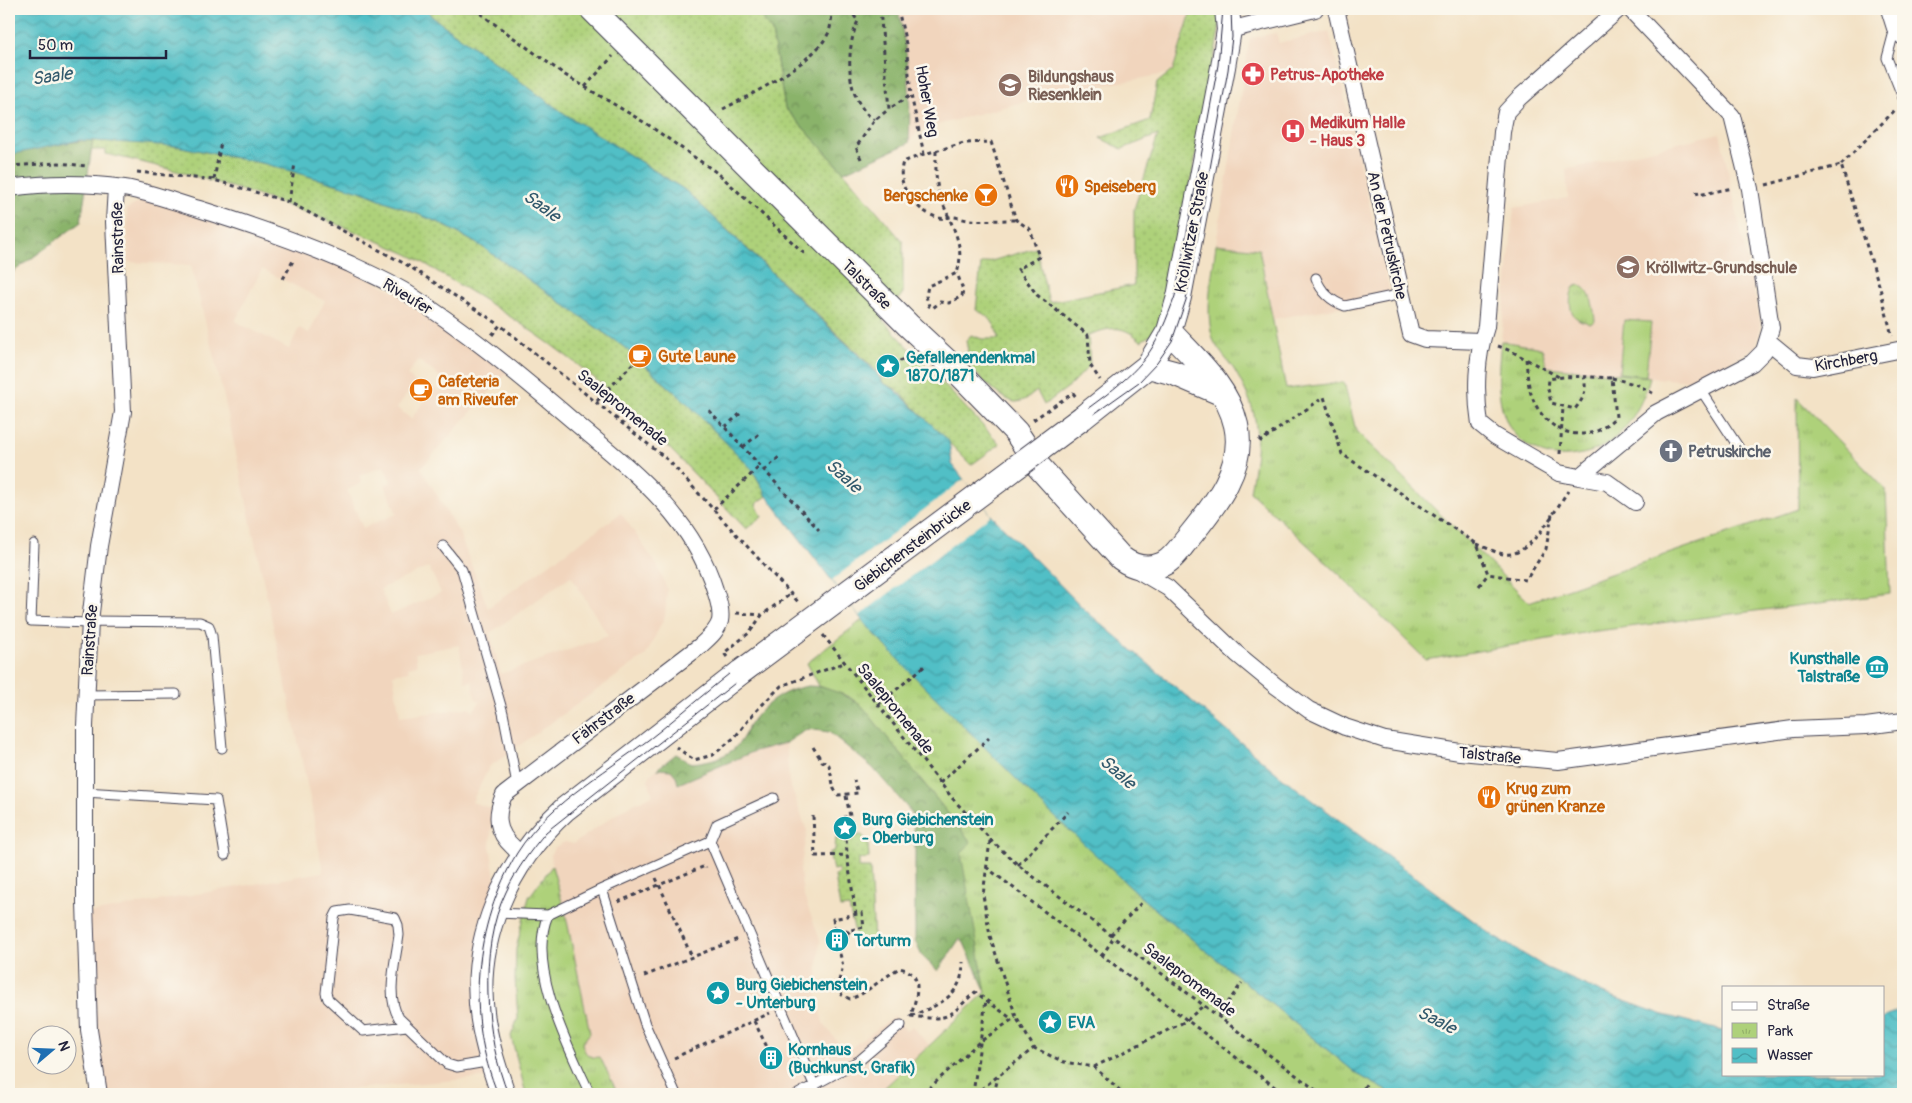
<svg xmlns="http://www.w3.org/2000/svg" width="1912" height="1103" viewBox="0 0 1912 1103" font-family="Pangolin,sans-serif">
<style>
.built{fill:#f1d5bd;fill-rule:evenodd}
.grass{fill:url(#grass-dots);stroke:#687a5a}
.forest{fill:url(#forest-crowns);stroke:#566a52}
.park{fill:url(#park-tufts);stroke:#687a5a}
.pitch{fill:#aed17a;stroke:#687a5a}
.water{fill:url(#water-waves);stroke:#3a7080}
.pier{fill:#f3e2c6}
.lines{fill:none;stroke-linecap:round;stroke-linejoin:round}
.lane-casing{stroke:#413f50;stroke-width:11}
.street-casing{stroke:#413f50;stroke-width:18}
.secondary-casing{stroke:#413f50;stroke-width:26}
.path{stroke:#413f50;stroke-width:3;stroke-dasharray:4 4;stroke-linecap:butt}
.lane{stroke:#fff;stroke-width:9}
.street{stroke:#fff;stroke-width:16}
.secondary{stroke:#fff;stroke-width:24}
.tram{stroke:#22223b;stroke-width:1}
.secondary-bridge-casing{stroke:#413f50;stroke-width:26;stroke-linecap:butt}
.secondary-bridge{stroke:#fff;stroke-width:24}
.labels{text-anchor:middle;stroke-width:5;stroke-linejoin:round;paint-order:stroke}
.health-label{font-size:16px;font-weight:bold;fill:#be3a42;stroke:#fbf7ec;text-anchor:start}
.education-label{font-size:16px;font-weight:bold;fill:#785e54;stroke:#fbf7ec;text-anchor:start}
.street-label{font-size:16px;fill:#22223b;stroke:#fbf7ec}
.food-label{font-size:16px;font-weight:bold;fill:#c56008;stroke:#fbf7ec;text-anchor:start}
.culture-label{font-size:16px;font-weight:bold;fill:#0d838f;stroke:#fbf7ec;text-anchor:start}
.worship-label{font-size:16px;font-weight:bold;fill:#5b616d;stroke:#fbf7ec;text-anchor:start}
.water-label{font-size:18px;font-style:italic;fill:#32596c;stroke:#fbf7ec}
</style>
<defs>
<pattern id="grass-dots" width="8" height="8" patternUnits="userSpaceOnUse" patternTransform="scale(1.25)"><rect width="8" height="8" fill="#aed17a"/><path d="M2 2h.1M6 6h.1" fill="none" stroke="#95b36a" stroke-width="1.8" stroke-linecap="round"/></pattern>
<pattern id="forest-crowns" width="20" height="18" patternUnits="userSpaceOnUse" patternTransform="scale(1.25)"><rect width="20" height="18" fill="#8ab36a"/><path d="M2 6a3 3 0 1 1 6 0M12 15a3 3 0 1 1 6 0" fill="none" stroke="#709158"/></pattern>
<pattern id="park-tufts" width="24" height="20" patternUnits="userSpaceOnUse" patternTransform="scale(1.25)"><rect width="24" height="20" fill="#aed17a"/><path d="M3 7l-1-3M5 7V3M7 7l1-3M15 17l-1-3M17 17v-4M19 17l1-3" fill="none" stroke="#95b36a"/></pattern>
<pattern id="water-waves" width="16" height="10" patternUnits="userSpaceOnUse" patternTransform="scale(1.25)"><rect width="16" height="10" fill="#51bfc6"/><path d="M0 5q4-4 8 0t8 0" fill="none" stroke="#439ba2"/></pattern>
</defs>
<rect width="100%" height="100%" fill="#fbf7ec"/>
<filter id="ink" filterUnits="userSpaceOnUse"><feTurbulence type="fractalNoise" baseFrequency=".02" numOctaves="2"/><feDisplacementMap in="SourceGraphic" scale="10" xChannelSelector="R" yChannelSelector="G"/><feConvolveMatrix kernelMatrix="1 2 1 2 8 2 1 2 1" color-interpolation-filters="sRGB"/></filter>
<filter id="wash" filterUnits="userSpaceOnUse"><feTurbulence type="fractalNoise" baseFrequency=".0096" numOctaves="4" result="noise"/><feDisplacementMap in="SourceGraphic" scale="20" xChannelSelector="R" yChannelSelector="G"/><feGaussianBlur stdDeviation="1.12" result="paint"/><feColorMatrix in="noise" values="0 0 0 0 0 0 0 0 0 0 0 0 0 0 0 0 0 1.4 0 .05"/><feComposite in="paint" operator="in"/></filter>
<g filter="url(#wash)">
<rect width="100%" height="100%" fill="#f3e2c6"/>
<path class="built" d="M898,9H1192L1173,70L1165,74L1041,97L966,117L919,130L909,143L911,95L906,44Z
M1329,31L1392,302L1354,311L1353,306H1345L1273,319L1259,249L1216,244L1250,38L1276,33L1279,43Z
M1720,133L1761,326L1756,347L1699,380H1677L1546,367L1501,341L1514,208L1568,198L1566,170Z
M145,199L300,245L422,305L506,373L421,468L459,533L488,608L621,513L657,565L667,589L665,616L646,655L489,767L472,802L496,810L492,823L490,846L497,890L488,917L491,1077L294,1094H100L84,914L323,872L310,798L224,397L191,265L128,262L127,209ZM262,269L325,301L309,333L299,328L289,349L235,321ZM418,360L447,382L440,392L434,388L411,419L397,408L415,382L407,375ZM384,466L391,482L385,485L397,514L363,528L347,490L362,483L359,476ZM429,567L441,593L391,615L380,589ZM571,576L608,636L501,674L490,633ZM459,645L465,682L472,681L475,698L480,702L473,711L468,708L400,717L393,674L409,671L408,667L417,665L415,653Z
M786,743L789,782L807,831L800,870L803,894L820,940L816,993L823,1023L845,1052L895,1016L906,1031L912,1026L930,1046L878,1094H618L601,1057L594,1058L587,1055L583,1050L582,1043L589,1032L566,916L550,855L555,847L565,842L573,844L625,808L653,795L648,780L651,774L657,769L671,770L676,776L679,784L755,751Z"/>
<path class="grass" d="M427,9H755L772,32L785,108L844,172L903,242V293L883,320L1000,444L971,465L896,389L883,383L880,374L685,190L562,112L431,16Z
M1192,9H1223L1164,327L1141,341C1122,324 1112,327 1088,335L1090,365L1071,385L1044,405L1037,391C1030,396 1026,401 1016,402C1002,402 971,368 960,358L968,351L966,341L971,335L982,339H999C996,324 990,316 976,310L981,264L1036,248L1049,302L1134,285V209L1158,135L1122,149L1100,138L1150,120L1157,83L1173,70Z
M93,139L177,146L266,164L360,191L440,223L481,246L624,347L686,402L752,469L767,496L756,504L762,517L746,529C689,469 633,405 565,355C529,328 490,303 451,280C436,271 421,260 405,253C310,210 208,176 106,154V150H91Z
M862,835L868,842L869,858L859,859V868H870L874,940L857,942L849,907L840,908L835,876L840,872L837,869L833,870L829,853L835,850L836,837Z"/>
<path class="forest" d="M755,9H898C909,57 911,94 909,143L844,172L785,108L772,32Z
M93,139L81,222L9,275V155L29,149Z
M808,686C829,686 847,695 863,707L971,842L962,854L986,992L964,943L960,938L938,971L922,956L915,941V843L912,813L873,768L829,732L807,729L786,743L755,751L678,784L676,776L671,770L657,769L676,754L691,763C704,762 720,759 731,751C739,746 745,734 749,726C762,705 783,690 808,686Z"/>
<path class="park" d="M1216,244L1259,249L1286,389L1344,382L1356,431L1529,602L1798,509L1797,398L1886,490L1890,594L1589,632L1426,660L1339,574L1250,492C1259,439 1263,419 1235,371C1229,361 1217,350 1213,339C1204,310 1213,273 1216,244Z
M1579,285C1592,290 1594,309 1595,321L1590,324C1586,321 1582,322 1578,319C1568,313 1569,296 1574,287Z
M1501,341L1542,348L1547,367L1650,377C1640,414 1617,450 1576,455C1565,457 1553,457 1542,453C1531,448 1516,439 1510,428C1495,402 1498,369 1501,341Z
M862,620L905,667L1139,896L1357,1074L1393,1094H878L986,992L961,854L971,842L863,707L848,696L819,686L807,663Z
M552,866L566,916L590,1033L582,1043C584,1054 590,1059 600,1057L618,1094H526L511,1036L518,1018L515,979L516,949L529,897Z"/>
<path class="pitch" d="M1624,320L1651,322L1646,376L1619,373Z"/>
<path class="water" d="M9,9H427L431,16L562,112L685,190L875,371L883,383L894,389L949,441L952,464L991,515L1086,611L1279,775L1495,937L1547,968L1605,994L1661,1014L1723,1031V1074H1883V1018L1903,1007V1094H1393L1357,1074L1144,900L1039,802L905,667L862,620L767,496L752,469L686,402L624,347L481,246L440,223L360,191L266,164L177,146L80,140L9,155Z"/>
<path class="pier" d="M964,479L991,515L859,616L832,580Z"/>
</g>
<g filter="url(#ink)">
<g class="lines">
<g class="lane-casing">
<path id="lane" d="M1895,28L1887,58L1903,98
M1316,278C1321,292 1331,301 1345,306L1402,294
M1701,390L1739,448
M34,544L31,621L89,623
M443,546L462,570L503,713L517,784
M90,621L200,622L209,626L212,636L222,748
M86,695L176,694
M84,792L216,800L225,855
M710,841L717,824L774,798
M495,913L548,915
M407,1026L363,1031L328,999L326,993L334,918L337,912L350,910L395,918L398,925L399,935C396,960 385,996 399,1018L447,1064L457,1067L492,1061
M590,1094C569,1048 526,966 548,915L602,889
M676,1094L645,1024L602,889L710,841L818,1094
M798,1094L860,1060L901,1025"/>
</g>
<g class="street-casing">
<path id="street" d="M1336,9L1411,334L1425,339L1481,341
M1619,9L1519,98L1506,112L1502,132L1486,327C1476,357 1475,393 1480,424L1495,436L1559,473L1579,477L1656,413L1752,363L1764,351L1771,328L1750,189L1732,116L1630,9
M1889,9L1895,28L1903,37
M1229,30L1315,9
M9,188C46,183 87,183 124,188C149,192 175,202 199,209C250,225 301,242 350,264C368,273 387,281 404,291C464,329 518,374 572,420C629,468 692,515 715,590C718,599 722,611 720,621C717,632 707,639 700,646L504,795C492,822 500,839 523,855
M1768,341L1797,365L1813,367L1903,349
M1579,477L1607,482L1635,502
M1134,568L1168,588L1237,654L1276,686L1309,710L1345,727L1385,740L1460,752L1558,761L1793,729L1866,726L1903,721
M99,1094L89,1030L85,902V726L90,621L99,546L123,412L114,222L116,187"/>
</g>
<g class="secondary-casing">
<path id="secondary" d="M592,9L908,325L953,367L1016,432L1039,467L1121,558C1133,567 1148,571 1163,564C1174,559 1182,545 1189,537C1214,506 1246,468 1236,425C1227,386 1195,359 1169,331
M1148,366L1174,373L1223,394
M1082,418L1148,366L1169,331L1179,297L1223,67L1229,30L1227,9
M503,1094C495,1070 487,1046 483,1020C470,940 507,862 565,809L741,672"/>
</g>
<path class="path" d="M474,9L565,75L647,124L720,175L806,255
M849,9L858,21C845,50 845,102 875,120
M880,9L889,109L911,95
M898,9L906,44L911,95L924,154L964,143L991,142L1016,220L1030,229L1039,257L1018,269L1037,295L1088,335L1090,365L1100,380
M585,87L613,56
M723,109C751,95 816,62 829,32C831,25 832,16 832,9
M936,151C936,165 935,179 939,193C948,221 967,243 957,273L928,286L926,296L929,306L933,308L940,302L949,303L962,296L963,290L957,273
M924,154L903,162C895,186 916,212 939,218C944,219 946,218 950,217C956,216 963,220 969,220C985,221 1001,220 1016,220
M861,159L856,147L875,120L889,109
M1841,165L1897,108
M9,166L59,163L86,166
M137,172L214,180L289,202L407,265L500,325
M214,180L221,142
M1766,185L1841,165L1880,288L1892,336
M1697,191L1698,195L1733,188
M289,202L295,163
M283,279L294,259
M492,335L500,325L669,461L800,604
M1498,346L1511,351L1559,377
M1526,359C1527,368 1527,377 1529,386C1535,416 1559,439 1590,433C1600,432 1609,423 1616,417L1612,378C1591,377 1569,375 1549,379L1548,389L1551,403L1575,409C1584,398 1587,391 1584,377
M892,364L907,358L905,351
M1612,378L1638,385L1656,395
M597,401L640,356
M709,410L819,530
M1033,420L1073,393L1076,397
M725,427L741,413
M1259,439L1261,441L1324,397L1342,454L1477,544L1488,574L1526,580L1546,549L1552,514
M743,447L759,434
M1560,454L1563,407
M764,471L780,456
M714,509L760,466
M1477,544C1485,547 1494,552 1503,554C1530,559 1555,510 1568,491
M1479,586L1488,574
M736,613L762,615
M823,635L953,799L991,840L1018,865L1321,1094
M727,657L724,653L749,633L762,615L792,593
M878,705L927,664
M676,747L694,760L713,755L735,737L754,713L781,686L844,663
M813,747L822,761L829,765L834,789L838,795L858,793L854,780
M940,783L989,738
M846,796L850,816L845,817L847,855L856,915
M813,816L815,856L847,855
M990,841L983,895L990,936L1016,1017L1034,1048L1064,1062L1094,1067L1124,1094
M1018,865L1068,812
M986,867L1284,1094
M656,878L692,957
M618,902L705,866L706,868
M835,930L833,919L862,913L864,927L847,931L850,934L849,937L839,935V937
M1111,935L1144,900
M838,946L843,966L838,984L842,995L850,999L860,995L899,968C926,973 916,997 911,1016C950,1021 947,1018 975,992L1012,1019
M1102,956L1114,937
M644,976L738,939
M911,1016C939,1005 963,996 963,962
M1218,1016L1242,983
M754,1021L767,1047
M674,1058L770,1013
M1094,1067L1186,1021L1204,1005
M923,1094L978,1043L1016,1017
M973,1094L986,1000
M975,1094L1034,1048
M994,1094L998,1077
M1359,1094L1367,1083"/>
<use href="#lane" class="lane"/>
<use href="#street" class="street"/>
<use href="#secondary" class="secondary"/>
<path class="tram" d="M498,1094C465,1016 474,925 517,853C551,799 613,769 661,730C687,709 712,687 739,666C776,636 817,608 856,580C939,518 1023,457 1106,395C1148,362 1157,346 1175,296L1218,65L1223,9
M508,1094C485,1037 478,949 506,892C516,870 531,850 546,832L744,676L1059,439L1139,382L1157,363L1172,341L1186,300L1228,70L1232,37L1231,9"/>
<g class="secondary-bridge-casing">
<path id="secondary-bridge" d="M741,672L1082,418"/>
</g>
<use href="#secondary-bridge" class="secondary-bridge"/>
</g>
</g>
<defs>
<g id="pharmacy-disc" transform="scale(1.25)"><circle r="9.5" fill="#e0444e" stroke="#fbf7ec"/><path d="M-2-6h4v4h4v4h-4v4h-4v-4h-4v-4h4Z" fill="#fff"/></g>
<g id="school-disc" transform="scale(1.25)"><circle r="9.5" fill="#8d6e63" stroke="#fbf7ec"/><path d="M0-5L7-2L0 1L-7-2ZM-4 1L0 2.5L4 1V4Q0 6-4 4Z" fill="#fff"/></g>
<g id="hospital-disc" transform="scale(1.25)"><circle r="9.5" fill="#e0444e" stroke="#fbf7ec"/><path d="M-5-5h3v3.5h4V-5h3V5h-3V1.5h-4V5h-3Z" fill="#fff"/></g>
<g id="restaurant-disc" transform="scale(1.25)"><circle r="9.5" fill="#e8710a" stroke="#fbf7ec"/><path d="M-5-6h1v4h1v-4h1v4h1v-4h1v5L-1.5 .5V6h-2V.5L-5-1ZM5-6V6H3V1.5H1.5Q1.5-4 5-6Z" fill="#fff"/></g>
<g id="bar-disc" transform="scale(1.25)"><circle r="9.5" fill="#e8710a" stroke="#fbf7ec"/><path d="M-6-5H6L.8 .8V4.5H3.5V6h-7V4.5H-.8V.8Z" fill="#fff"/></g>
<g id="cafe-disc" transform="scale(1.25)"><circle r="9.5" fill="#e8710a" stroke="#fbf7ec"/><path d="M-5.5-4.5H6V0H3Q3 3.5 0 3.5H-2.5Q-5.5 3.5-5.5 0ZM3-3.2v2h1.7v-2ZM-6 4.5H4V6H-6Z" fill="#fff"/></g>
<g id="sight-disc" transform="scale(1.25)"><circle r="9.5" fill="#0f9aa8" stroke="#fbf7ec"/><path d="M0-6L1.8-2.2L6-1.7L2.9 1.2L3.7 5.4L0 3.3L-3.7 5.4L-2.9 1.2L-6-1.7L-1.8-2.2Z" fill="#fff"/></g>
<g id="church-disc" transform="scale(1.25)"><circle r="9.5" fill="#6b7280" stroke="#fbf7ec"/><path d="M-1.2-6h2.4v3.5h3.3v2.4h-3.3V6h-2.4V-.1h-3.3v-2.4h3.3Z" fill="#fff"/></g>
<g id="museum-disc" transform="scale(1.25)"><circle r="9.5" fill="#0f9aa8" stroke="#fbf7ec"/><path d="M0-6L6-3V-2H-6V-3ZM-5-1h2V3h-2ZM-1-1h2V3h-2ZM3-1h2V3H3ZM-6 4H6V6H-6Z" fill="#fff"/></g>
<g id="building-disc" transform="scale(1.25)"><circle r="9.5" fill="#0f9aa8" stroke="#fbf7ec"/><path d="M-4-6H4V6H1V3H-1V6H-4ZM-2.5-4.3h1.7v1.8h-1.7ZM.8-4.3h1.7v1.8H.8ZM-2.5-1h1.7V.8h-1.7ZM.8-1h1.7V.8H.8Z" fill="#fff"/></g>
</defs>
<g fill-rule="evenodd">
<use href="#pharmacy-disc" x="1253" y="74"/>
<use href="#school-disc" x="1010" y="85"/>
<use href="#hospital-disc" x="1293" y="131"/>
<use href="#restaurant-disc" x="1067" y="186"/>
<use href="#bar-disc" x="986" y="195"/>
<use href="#school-disc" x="1628" y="267"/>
<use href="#cafe-disc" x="640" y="356"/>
<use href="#sight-disc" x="888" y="366"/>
<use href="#cafe-disc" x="421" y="390"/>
<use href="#church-disc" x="1671" y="451"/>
<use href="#museum-disc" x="1877" y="667"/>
<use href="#restaurant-disc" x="1489" y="797"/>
<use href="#sight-disc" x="845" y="828"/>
<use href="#building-disc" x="837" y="940"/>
<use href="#sight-disc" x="718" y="993"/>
<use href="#sight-disc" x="1050" y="1022"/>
<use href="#building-disc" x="771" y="1058"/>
</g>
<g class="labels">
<g class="health-label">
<text x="1270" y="80">Petrus-Apotheke</text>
<text x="1310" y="128">Medikum Halle<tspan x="1310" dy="18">- Haus 3</tspan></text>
</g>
<g class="education-label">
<text x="1028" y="82">Bildungshaus<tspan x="1028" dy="18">Riesenklein</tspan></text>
<text x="1646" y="273">Kröllwitz-Grundschule</text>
</g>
<g class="street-label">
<text transform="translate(928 101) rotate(80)" y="6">Hoher Weg</text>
<text transform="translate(1191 232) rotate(-79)" y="6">Kröllwitzer Straße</text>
<text transform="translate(1388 235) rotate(77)" y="6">An der Petruskirche</text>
<text transform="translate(117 238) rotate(-91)" y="6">Rainstraße</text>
<text transform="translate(867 284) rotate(45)" y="6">Talstraße</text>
<text transform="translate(408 296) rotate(31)" y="6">Riveufer</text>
<text transform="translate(1846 360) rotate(-10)" y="6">Kirchberg</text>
<text transform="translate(623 407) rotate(39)" y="6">Saalepromenade</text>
<text transform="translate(912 545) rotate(-37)" y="6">Giebichensteinbrücke</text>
<text transform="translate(89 640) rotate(-86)" y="6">Rainstraße</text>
<text transform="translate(896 708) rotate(51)" y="6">Saalepromenade</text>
<text transform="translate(603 718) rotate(-37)" y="6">Fährstraße</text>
<text transform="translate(1490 755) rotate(6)" y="6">Talstraße</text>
<text transform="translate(1190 979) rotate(37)" y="6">Saalepromenade</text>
</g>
<g class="food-label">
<text x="1084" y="192">Speiseberg</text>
<text x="968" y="201" text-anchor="end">Bergschenke</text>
<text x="658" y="362">Gute Laune</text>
<text x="438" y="387">Cafeteria<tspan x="438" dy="18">am Riveufer</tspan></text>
<text x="1506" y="794">Krug zum<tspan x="1506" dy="18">grünen Kranze</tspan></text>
</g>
<g class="culture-label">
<text x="906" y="363">Gefallenendenkmal<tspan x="906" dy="18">1870/1871</tspan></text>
<text x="1860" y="664" text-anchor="end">Kunsthalle<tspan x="1860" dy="18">Talstraße</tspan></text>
<text x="862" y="825">Burg Giebichenstein<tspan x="862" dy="18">- Oberburg</tspan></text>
<text x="854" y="946">Torturm</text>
<text x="736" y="990">Burg Giebichenstein<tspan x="736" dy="18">- Unterburg</tspan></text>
<text x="1068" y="1028">EVA</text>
<text x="788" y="1055">Kornhaus<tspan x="788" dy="18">(Buchkunst, Grafik)</tspan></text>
</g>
<g class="worship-label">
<text x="1688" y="457">Petruskirche</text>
</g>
<g class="water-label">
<text transform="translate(52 76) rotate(-9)" y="6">Saale</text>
<text transform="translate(542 206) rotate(36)" y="6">Saale</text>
<text transform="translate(844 476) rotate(42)" y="6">Saale</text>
<text transform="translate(1118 772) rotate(41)" y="6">Saale</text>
<text transform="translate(1437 1020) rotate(27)" y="6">Saale</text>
</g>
</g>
<rect width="1912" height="1103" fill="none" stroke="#fbf7ec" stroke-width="30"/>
<rect x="1722" y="986" width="162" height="90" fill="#fbf7ec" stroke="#a4a2a5"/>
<rect x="1732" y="1002" width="25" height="8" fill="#ffffff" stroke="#a4a2a5"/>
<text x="1767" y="1010" font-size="15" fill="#22223b">Straße</text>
<rect x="1732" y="1023" width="25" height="15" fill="url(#park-tufts)" stroke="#a4a2a5"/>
<text x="1767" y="1036" font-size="15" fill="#22223b">Park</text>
<rect x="1732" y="1048" width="25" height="15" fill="url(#water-waves)" stroke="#a4a2a5"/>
<text x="1767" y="1060" font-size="15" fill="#22223b">Wasser</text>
<g transform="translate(52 1050) rotate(71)"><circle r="24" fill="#fbf7ec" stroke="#a4a2a5"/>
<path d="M0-4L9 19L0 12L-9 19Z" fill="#1f6fb2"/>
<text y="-8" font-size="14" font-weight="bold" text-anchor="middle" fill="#22223b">N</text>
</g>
<path d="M30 50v8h136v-8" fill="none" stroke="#22223b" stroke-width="2.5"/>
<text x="38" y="50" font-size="15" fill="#22223b" stroke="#fbf7ec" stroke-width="4" paint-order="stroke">50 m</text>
</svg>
